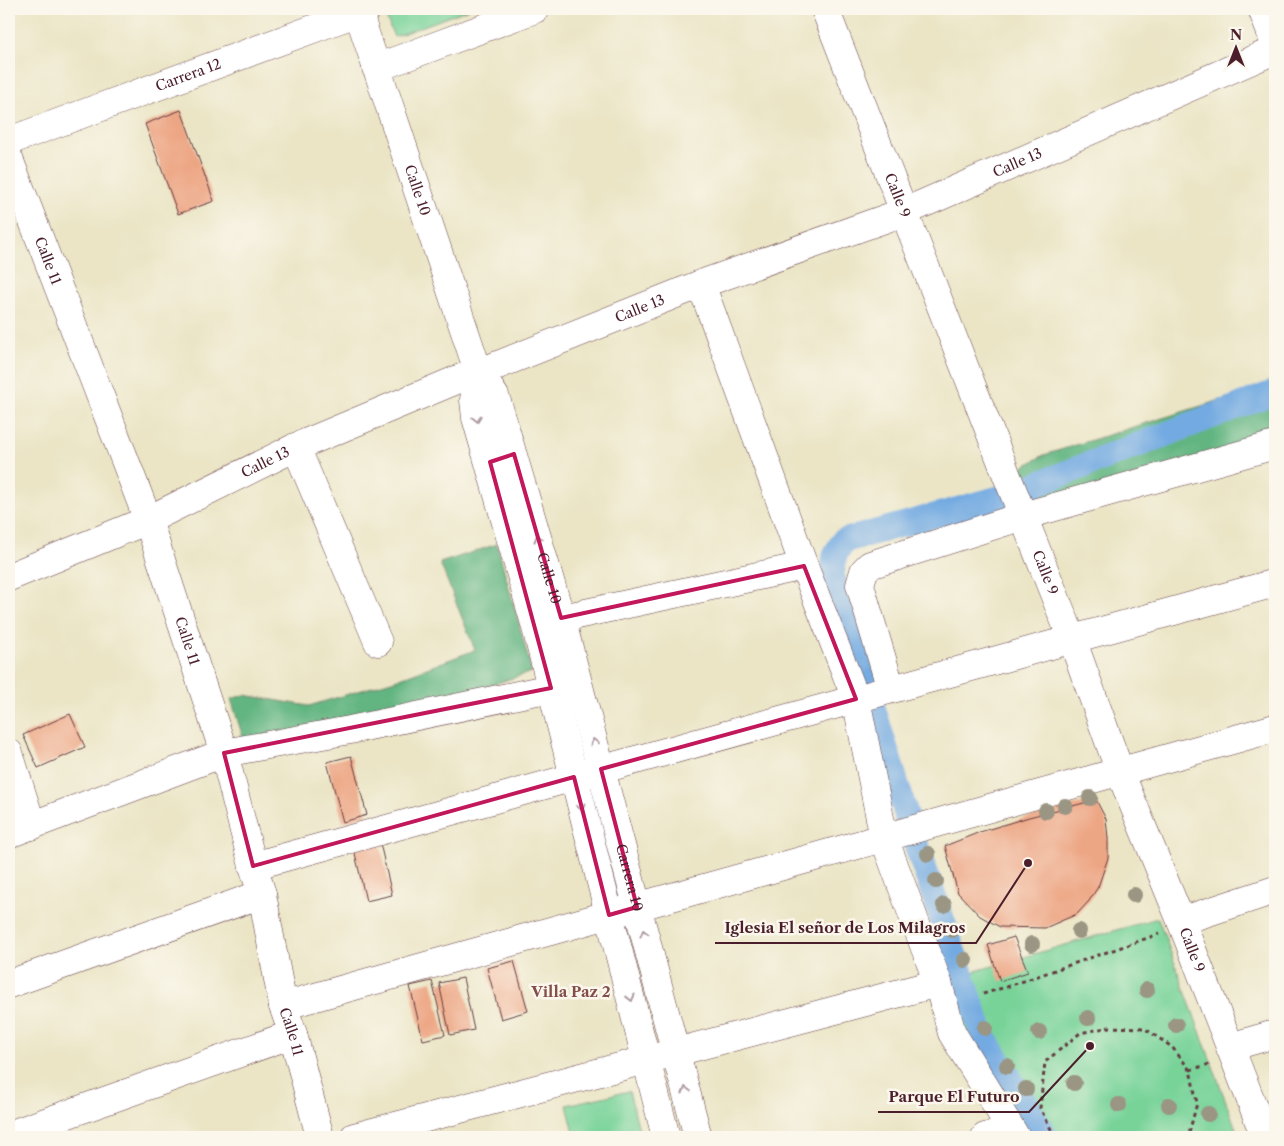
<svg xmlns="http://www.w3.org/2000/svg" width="1284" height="1146" viewBox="0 0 1284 1146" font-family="'Libre Caslon Text',serif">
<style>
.green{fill:#78d399;stroke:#617962}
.forest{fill:#62b581;stroke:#566a56}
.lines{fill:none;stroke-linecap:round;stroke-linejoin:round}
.canal{stroke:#73aae1;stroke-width:25}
.building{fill:#eda684}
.minor-casing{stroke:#623d42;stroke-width:29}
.path{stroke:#623d42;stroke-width:3;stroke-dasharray:4 4;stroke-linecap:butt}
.minor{stroke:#fff;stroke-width:28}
.tree{fill:#9a9683}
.oneway{stroke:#ae9aa0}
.marked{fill:none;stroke:#c2185b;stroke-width:4;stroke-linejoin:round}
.labels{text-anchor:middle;stroke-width:5;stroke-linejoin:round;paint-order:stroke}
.street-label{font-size:14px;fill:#4a1f2b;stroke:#fbf7ec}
.neighbourhood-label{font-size:15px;font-weight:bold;fill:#834e4a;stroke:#fbf7ec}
.leader{fill:none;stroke:#4a1f2b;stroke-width:2}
.callout-dot{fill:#4a1f2b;stroke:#fbf7ec;stroke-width:2}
.callout-label{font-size:15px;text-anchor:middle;font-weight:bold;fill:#4a1f2b;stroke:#fbf7ec;stroke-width:5;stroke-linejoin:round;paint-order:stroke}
</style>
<rect width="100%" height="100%" fill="#fbf7ec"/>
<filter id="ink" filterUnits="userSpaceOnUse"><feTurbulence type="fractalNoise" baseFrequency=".02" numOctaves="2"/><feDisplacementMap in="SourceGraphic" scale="10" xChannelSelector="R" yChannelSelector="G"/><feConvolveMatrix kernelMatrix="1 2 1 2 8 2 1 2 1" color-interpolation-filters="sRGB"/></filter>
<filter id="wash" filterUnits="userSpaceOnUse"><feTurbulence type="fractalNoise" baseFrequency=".0096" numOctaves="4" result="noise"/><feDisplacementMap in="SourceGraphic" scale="20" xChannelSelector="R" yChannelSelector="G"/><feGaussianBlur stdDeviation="1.12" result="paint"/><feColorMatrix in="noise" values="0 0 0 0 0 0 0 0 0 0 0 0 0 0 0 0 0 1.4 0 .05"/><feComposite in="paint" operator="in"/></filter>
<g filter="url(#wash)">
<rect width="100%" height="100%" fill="#ebe5c6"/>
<path class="green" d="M409,9H469L394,37L386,17Z
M1158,918L1239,1137H1029L961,1025L948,979Z
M629,1091L641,1137H575L567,1105Z"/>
<path class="forest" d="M1275,383V436L1020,508L1007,476L1044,455Z
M497,544L532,672L377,721L246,747L231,699L244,695L309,706L395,680L475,650L440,563Z"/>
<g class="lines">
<path class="canal" d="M1046,1137L982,1033L911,830L832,575L835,555L843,541L1006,496L1275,392"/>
</g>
<g id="blocks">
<path class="building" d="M181,110L214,201L178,214L145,124Z
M70,714L85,747L38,768L23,735Z
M351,756L367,815L343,822L327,762Z
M1096,800L1106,819L1108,838V858L1098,887L1089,901L1077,914L1045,928L1000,927L980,916L958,893L945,846L980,832L1029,817Z
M380,843L392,895L366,901L354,849Z
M1014,937L1028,972L1000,981L988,945Z
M514,961L528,1011L501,1019L487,968Z
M463,978L474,1030L450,1035L439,983Z
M432,981L445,1035L423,1040L410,986Z"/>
</g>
</g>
<g filter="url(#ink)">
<use href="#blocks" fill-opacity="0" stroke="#623d42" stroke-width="1"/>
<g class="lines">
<g class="minor-casing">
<g id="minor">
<path id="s1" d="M357,9L478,371L495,396L499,408L561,618L698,1137"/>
<path id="s2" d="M825,9L1007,476L1072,639L1120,772L1181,921L1265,1137"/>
<path d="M1262,9L1275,44"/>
<path d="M376,68L535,9"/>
<path id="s3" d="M9,141L367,9"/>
<path id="s4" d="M9,159L148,520L224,753L253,866L262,894L283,1006L293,1034L320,1137"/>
<path d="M701,284L804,566L856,699L884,838L938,983L952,1033L1016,1137"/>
<path d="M478,371L474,400L476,418L535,624L666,1137"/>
<path d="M296,447L378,642"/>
<path id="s5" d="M9,577L148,520L296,447L478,371L493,367L701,284L904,212L1275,50"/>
<path d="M544,622L804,566"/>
<path d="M891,689L860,585L864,571L870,565L1023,516L1275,445"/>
<path d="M9,753L32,826"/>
<path d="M9,834L224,753L350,730L551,688"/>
<path d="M253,866L1275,583"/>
<path d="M1181,921L1275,890"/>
<path d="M9,984L262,894"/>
<path d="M283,1006L1275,728"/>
<path d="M1230,1047L1275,1034"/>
<path d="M9,1135L293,1034"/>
<path d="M354,1137L938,983"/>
<path d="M985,1137L1011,1130"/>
</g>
</g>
<path class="path" d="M983,994L1009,986L1159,934
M1190,1070L1210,1064
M1055,1137L1040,1108L1045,1062L1080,1033L1110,1027L1144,1028L1172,1047L1190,1070L1197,1103L1188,1137"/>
<use href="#minor" class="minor"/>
</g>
<g class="tree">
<circle cx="1090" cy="798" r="8"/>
<circle cx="1065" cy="806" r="8"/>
<circle cx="1046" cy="811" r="8"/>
<circle cx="928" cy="854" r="8"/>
<circle cx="936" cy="881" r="8"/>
<circle cx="1134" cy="895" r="8"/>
<circle cx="944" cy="905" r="8"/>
<circle cx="952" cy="930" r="8"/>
<circle cx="1079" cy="931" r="8"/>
<circle cx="1032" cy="944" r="8"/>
<circle cx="965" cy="960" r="8"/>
<circle cx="1147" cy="990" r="8"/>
<circle cx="1088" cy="1018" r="8"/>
<circle cx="1176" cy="1025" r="8"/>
<circle cx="985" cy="1028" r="8"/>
<circle cx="1039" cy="1032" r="8"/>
<circle cx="1007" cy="1066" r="8"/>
<circle cx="1074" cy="1083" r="8"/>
<circle cx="1026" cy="1089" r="8"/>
<circle cx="1119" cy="1105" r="8"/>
<circle cx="1169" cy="1105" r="8"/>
<circle cx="1208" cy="1114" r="8"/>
</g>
<defs><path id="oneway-chevron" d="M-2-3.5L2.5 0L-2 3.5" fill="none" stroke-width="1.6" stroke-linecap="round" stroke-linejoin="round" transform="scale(1.25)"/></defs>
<g class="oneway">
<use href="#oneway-chevron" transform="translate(477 419) rotate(77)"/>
<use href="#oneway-chevron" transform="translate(538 538) rotate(-106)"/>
<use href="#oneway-chevron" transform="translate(594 742) rotate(-105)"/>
<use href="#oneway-chevron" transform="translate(581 807) rotate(76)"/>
<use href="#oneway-chevron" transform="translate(644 933) rotate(-105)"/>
<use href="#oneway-chevron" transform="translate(631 998) rotate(76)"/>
<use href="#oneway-chevron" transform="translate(686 1090) rotate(-105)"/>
</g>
</g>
<path class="marked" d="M514,454L561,618L804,566L856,699L601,769L637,907L609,915L574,777L253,866L224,753L551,688L490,462Z"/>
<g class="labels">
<g class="street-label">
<text dy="5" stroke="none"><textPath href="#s3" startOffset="191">Carrera 12</textPath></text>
<text dy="5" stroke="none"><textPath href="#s5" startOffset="1091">Calle 13</textPath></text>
<text dy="5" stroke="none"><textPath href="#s1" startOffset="191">Calle 10</textPath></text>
<text dy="5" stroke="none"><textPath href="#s2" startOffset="200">Calle 9</textPath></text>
<text dy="5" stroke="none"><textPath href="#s4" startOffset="109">Calle 11</textPath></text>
<text dy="5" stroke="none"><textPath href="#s5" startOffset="686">Calle 13</textPath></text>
<text dy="5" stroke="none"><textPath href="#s5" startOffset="281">Calle 13</textPath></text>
<text dy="5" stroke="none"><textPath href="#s2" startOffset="605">Calle 9</textPath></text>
<text dy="5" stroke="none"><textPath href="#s1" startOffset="602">Calle 10</textPath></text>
<text dy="5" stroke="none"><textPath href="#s4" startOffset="514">Calle 11</textPath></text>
<text dy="5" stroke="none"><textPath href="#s1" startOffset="912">Carrera 10</textPath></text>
<text dy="5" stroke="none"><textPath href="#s2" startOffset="1010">Calle 9</textPath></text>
<text dy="5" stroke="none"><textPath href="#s4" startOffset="919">Calle 11</textPath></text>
</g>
<g class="neighbourhood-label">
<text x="571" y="997">Villa Paz 2</text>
</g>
</g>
<path class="leader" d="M1028 863L976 943H715M1090 1046L1029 1112H878"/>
<g class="callout-dot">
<circle cx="1028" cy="863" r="5"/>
<circle cx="1090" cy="1046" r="5"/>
</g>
<g class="callout-label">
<text x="845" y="933">Iglesia El señor de Los Milagros</text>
<text x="954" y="1102">Parque El Futuro</text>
</g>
<rect width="1284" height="1146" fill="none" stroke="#fbf7ec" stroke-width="30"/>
<g transform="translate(1236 48)" stroke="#fbf7ec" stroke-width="4" paint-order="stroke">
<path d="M0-4L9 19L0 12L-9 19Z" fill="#4a1f2b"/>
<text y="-8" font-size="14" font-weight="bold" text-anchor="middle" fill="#4a1f2b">N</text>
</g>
</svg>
